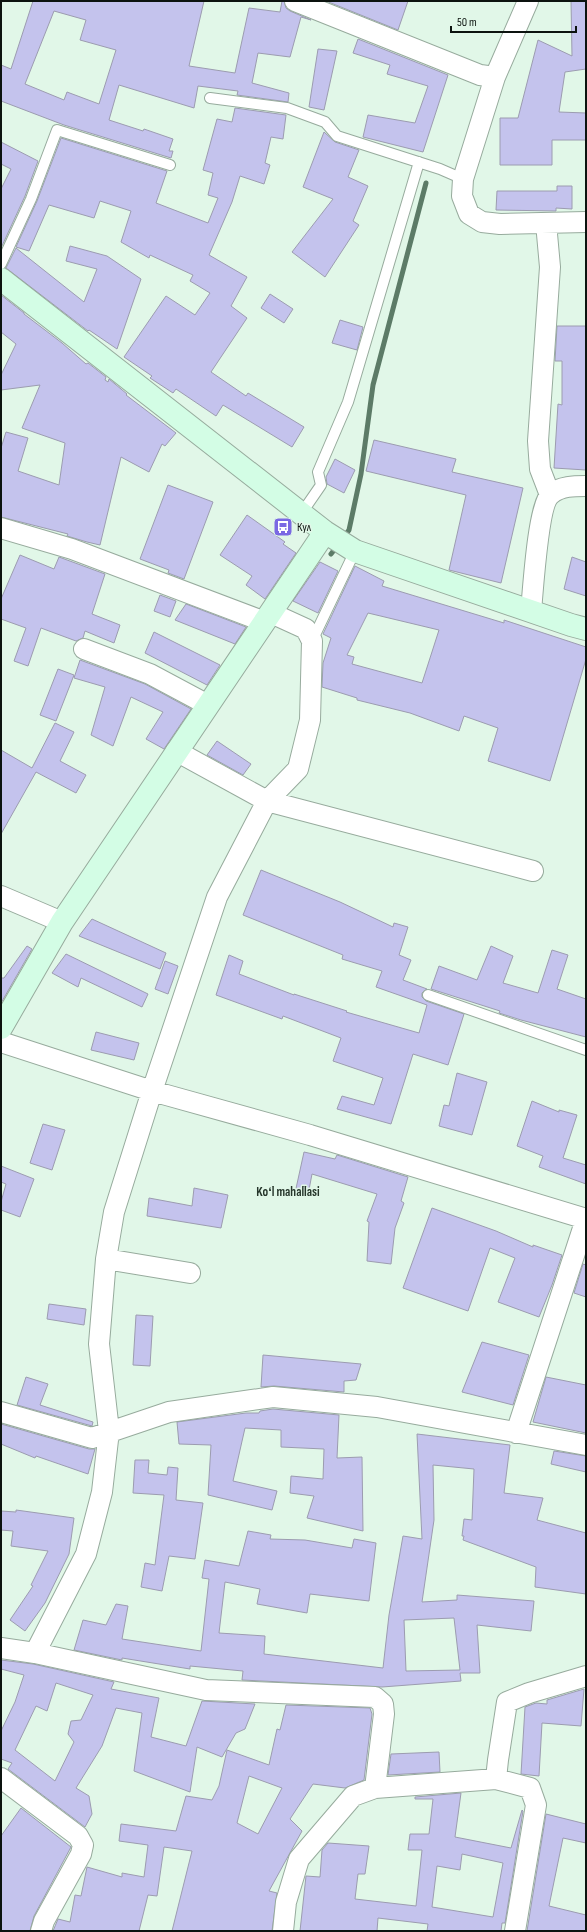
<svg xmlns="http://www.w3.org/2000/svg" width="587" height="1932" viewBox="0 0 587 1932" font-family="'Sofia Sans Condensed',sans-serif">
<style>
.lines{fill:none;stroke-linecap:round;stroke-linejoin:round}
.stream{stroke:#5c7b67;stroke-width:5}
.building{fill:#c4c3ed;stroke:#9c9cb0;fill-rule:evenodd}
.lane-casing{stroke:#97ab9d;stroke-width:12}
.street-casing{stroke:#97ab9d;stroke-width:22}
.secondary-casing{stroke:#97ab9d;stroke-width:24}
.lane{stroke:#fff;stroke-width:10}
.street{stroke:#fff;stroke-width:20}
.secondary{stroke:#d3fde5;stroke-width:22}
.labels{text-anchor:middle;stroke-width:3;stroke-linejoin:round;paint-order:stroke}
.poi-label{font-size:12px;fill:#0c130f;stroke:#e1f7e8;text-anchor:start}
.neighbourhood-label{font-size:13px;font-weight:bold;fill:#26362b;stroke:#e1f7e8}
</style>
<rect width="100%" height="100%" fill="#e1f7e8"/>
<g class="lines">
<path class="stream" d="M344,537L349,530L361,474L373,385L426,183
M331,554L338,545"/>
</g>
<path class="building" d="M33,1H204L189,66L235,73L249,8L280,12L282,1H284L286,8L290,11L311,20L301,17L290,57L258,53L252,83L289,93L288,102L237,95L238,91L198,86L194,108L119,85L109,120L143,131L144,129L173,139L169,151H173L171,158L64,125L1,101V65L11,69ZM54,11L86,20L80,40L116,50L99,104L67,92L64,100L25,84Z
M326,1H408L398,30Z
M571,1H586V69L565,72L559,112L586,113V140H552V165H500V118H518L538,40L572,56Z
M358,39L448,75L423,152L363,137L368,115L415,123L428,86L387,74L390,65L353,53Z
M318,49L337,51L324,110L309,107Z
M235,108L286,115L283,139L271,137L265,163L270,165L264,184L240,176L232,202L209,255L247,277L231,306L247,318L211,372L246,396L248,393L304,427L292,447L223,405L216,416L176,389L173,393L150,378L152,376L124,357L166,296L195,315L210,293L190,281L193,275L150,255L149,258L121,242L131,211L100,201L94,218L49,205L29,251L16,247L37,201L61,138L167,171L156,203L208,223L218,198L208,195L213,173L203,170L217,119L232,122Z
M324,132L335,142L359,150L348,177L368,186L353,221L359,225L325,277L292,252L333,199L303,187Z
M1,142L38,161L25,196L1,248V189L11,169L1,164Z
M557,186H572V209L556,208V211L496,210L497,191H557Z
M70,246L107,256L141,279L117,349L89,330L88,331L6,268L16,248L84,302L97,269L66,261Z
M270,294L293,309L284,323L261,308Z
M1,295L24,313V314L62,343L86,364L88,363L106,377L105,380L108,382L109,379L127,394L126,395L176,433L165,446L162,444L149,472L121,457L100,545L87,542L67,536L68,534L1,517V448L6,432L28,438L18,471L59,485L65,443L22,428L40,385L1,390V375L16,344L1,332Z
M340,320L363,327L357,350L332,343Z
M557,326H586V470L554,468L558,404L562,405V361H555Z
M374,440L456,459L452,472L523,488L501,583L449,570L466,495L366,471Z
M335,459L355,470L344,493L327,484L326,477Z
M168,485L213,502L184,579L168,573L169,570L140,559Z
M247,515L285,542L283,544L296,553L265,599L246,585L252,576L220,555Z
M20,555L54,569L59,557L105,574L92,614L120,625L114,643L85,631L83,638L76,641L41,628L28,666L14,661L26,628L1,619V599Z
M572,557L586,562V596L564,589Z
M320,562L338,571L318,613L293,601Z
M355,566L384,581L382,586L504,623V620L586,647V659L550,781L488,761L498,728L464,716L459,731L410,713L357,700V698L322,687L323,663L331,638L323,634ZM368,613L439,630L422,683L352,664L354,657L347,655Z
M160,595L176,601L170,617L154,611Z
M186,604L246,627L235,644L175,620Z
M154,632L220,665L207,685L145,653Z
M80,660L145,684L191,709L164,749L146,739L163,712L131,697L113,746L91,735L105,687L74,678Z
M58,669L74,675L56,721L40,715Z
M55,723L74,732L60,761L86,775L76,793L36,772L1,834V750L32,768Z
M217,741L251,764L243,775L207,755Z
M261,870L340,902L393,927L394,923L408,927L399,955L411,960L403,980L427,989L422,993V997L426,1001L464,1014L448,1065L413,1054L391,1124L337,1109L342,1096L374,1105L383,1078L333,1061L341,1038L283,1016L282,1019L216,995L229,955L243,961L239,974L294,995V994L347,1011L346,1012L419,1033L427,1005L376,987L382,971L342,959L343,955L243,915Z
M92,919L166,953L160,969L79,936Z
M27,946L32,949L1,1003V978H4Z
M491,946L513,956L503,983L538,993L552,950L568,955L557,989L586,999V1037L521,1020L499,1013L500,1011L431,989L439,966L477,980Z
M66,954L148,994L142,1007L81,978L78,987L52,973Z
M165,961L178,966L168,994L155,989Z
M96,1032L139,1043L134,1060L91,1050Z
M457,1073L487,1082L472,1135L439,1126L444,1105L449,1106Z
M532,1101L559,1112V1110L577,1115L563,1158L586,1165V1184L539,1167L543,1156L517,1146Z
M43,1124L65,1130L52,1170L30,1163Z
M304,1152L335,1159L337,1155L408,1177L401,1201L404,1203L395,1228L391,1264L367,1261L369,1222L367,1221L377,1194L312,1174L308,1195L295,1193Z
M1,1166L34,1179L20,1217L1,1210V1202L6,1184L1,1182Z
M194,1188L228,1195L221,1228L147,1216L149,1198L192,1206Z
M432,1208L496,1231L533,1247V1245L562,1255L552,1285L539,1317L498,1302L515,1258L490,1248L468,1311L403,1288Z
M583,1264L586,1265V1297L574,1293Z
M49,1304L86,1309L84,1325L47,1319Z
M136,1315L153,1316L150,1366L133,1365Z
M482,1342L529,1355L513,1405L462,1392Z
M263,1355L361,1364L356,1380L344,1381V1392L274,1386L261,1387Z
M26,1377L48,1384L40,1405L93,1422L92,1426L17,1405Z
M546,1377L586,1385V1433L533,1422Z
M273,1409L339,1415L337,1458L362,1457L363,1531L307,1518L314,1496L290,1493L291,1476L323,1479L324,1449L281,1447V1430L245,1428L233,1481L277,1491L272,1510L208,1495L211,1445L179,1444L177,1422L246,1413H259L260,1411Z
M1,1424L89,1449H95L88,1474L36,1456L35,1458L1,1444Z
M417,1434L510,1445L504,1493L543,1498L537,1520L586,1533V1594L535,1587L536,1567L463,1540L464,1536H462L464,1519L472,1520L474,1469L433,1465L434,1520L422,1602L457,1600V1595L534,1601L531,1631L477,1625L480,1673H460L461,1681L382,1687L242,1680L243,1671L190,1666V1669L122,1658V1660L74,1650L83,1620L106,1625L116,1604L128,1606L122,1639L201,1651L209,1579L202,1578L205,1560L239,1566L248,1531L271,1535L270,1539L305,1540L352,1548L354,1539L376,1543L369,1601L310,1594L307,1613L257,1604L260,1589L225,1582L219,1633L265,1636L264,1654L383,1668L389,1615L403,1536L422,1539ZM454,1618L460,1670L406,1671L404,1620Z
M554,1451L586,1456V1472L551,1464Z
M135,1460H149L148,1473L167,1475L168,1467L178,1468L176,1500L203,1503L195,1559L169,1556L162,1591L141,1587L145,1563L155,1565L164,1495L133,1493Z
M16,1510L74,1518L69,1554L45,1603L25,1631L10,1620L33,1586L31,1585L48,1551L11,1546L13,1531L1,1530V1511L16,1512Z
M1,1660L33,1664L114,1682L111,1689L159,1698L151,1737L186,1746L202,1701L255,1704L245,1729L236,1733L222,1757L197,1747L190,1792L134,1771L142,1713L116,1708L102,1746L76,1788L89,1796L92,1814L85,1827L8,1769L12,1763L1,1759V1731L15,1702L24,1675L1,1669ZM56,1683L93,1695L81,1720L71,1721L68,1734L74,1742L55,1781L15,1750L36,1706L47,1711Z
M584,1689L581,1726L542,1723L539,1776L521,1774L525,1707L536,1703L547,1704V1700Z
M286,1705L370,1708L372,1714L364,1780L345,1788L313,1784L290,1819L302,1831L269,1891L277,1893L272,1931H172L192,1851L164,1847L157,1896L148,1895L139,1931H53L58,1919L70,1922L75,1895L81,1896L87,1867L122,1877V1873L144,1877L148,1845L119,1841L121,1824L176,1831L186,1796L212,1800L219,1786L227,1750L269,1765L277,1729L280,1730ZM249,1776L282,1788L258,1834L237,1823Z
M439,1752L440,1772L388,1775L391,1754Z
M461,1793L455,1837L511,1848L522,1810L523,1811L505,1923H502L501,1931H427L428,1924L378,1918L377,1931H300L306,1876L320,1877L322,1850L328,1843L369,1846L365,1874H358L355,1899L416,1906L422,1850H408L410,1834H429L433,1799H415V1797ZM462,1854L503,1863L493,1917L432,1907L437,1866L460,1870Z
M21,1808L71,1847L34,1916L30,1931H1V1836Z
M546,1814L586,1824V1843L563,1838L549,1906L586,1915V1931H527Z"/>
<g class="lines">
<g class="lane-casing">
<path id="lane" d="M210,98L287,108L325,122L337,136L440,169L463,179
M1,264L31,199L57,130L170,165
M301,514L321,485L318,472L348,402L419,162
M312,641L355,551
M428,995L586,1050"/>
</g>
<g class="street-casing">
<path id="street" d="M295,1L480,75L495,77
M528,1L495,77L463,179L462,196L469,214L482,222L500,224L586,222
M546,223L550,267L538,441L540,469L550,495
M1,528L72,549L265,622
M531,611C533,591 538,504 551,494C561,486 574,486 586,486
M271,613L306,629L312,641L310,720L298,769L267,801L533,871
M84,649L150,674L208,705
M176,751L267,801L217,897L152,1091L310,1135L586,1219
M1,896L62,922
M1,1042L152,1091L114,1212L106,1259L99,1344L109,1431L102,1492L86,1554L35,1653
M106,1259L190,1273
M1,1412L92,1438L169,1412L273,1397L377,1407L586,1445
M516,1433L586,1219
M1,1648L35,1653L206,1690L375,1697L383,1704L384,1714L375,1788
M1,1778L78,1836L83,1845L81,1854L44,1921L41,1931
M496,1779L498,1760L507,1702L529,1693L586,1676
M283,1931L286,1902L299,1859L353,1796L375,1788L496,1779L530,1788L536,1805L515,1931"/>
</g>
<g class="secondary-casing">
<path id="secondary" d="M1,279L325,532L355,551L571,625L586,629
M1,1028L62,922L325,532"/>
</g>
<use href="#lane" class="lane"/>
<use href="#street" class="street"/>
<use href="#secondary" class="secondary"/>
</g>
<defs>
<g id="bus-square" transform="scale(1)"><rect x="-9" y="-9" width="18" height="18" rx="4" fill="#7a68e3" stroke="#e1f7e8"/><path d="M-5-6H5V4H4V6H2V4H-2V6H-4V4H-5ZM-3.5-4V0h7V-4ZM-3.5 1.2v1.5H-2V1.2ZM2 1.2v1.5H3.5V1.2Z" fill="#fff"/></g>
</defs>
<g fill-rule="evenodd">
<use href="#bus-square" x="283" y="527"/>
</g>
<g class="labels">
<g class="poi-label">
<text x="297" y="531">Кул</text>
</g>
<g class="neighbourhood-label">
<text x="288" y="1196">Koʻl mahallasi</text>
</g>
</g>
<rect width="587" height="1932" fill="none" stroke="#0c130f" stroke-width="4"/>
<path d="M451 26v6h125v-6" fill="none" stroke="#0c130f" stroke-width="2"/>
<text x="457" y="26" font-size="12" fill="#0c130f" stroke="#e1f7e8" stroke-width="3" paint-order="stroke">50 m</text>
</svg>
